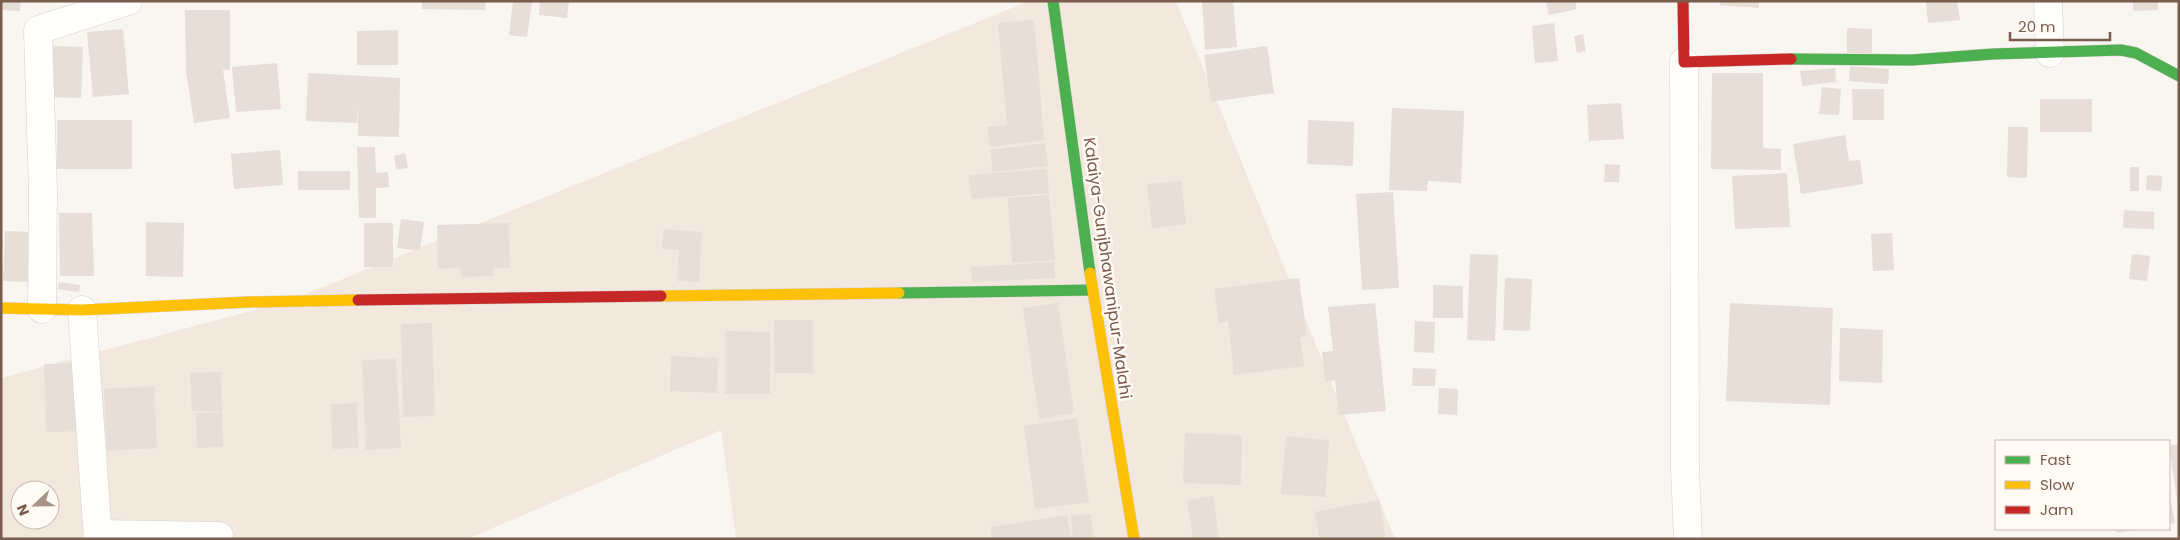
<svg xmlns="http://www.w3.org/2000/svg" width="2180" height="540" viewBox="0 0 2180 540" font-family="Poppins,sans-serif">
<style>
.residential{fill:#f2e8de;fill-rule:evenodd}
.building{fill:#e6ded7}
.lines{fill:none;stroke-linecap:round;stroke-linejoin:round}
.street-casing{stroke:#d7d1cb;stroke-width:29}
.fast-casing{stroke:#d9d2cb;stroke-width:12}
.slow-casing{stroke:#d9d2cb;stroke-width:12}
.jam-casing{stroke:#d9d2cb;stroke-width:12}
.street{stroke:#fefefd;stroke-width:28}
.fast{stroke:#4caf50;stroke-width:11}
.slow{stroke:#ffc107;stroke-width:11}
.jam{stroke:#c62828;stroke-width:11}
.labels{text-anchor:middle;stroke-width:5;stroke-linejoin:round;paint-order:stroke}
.street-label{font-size:16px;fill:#7a5c4d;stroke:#fffaf3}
</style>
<rect width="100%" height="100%" fill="#f9f5f0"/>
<path class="residential" d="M1029,1H1176L1395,539H736L721,430L467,539H1V378L291,300ZM20,490H50V520H20Z"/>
<path class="building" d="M1,1H21L20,11L1,10Z
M422,1H486L485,10L422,9Z
M513,1H532L527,37L509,35Z
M540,1H569L567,18L539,15Z
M1202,1H1233L1237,47L1205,50Z
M1546,1H1575L1577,9L1549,15Z
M1720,1H1759V8L1720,5Z
M1926,1H1957L1960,20L1928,23Z
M2133,1H2158V10L2133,11Z
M185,10H230V70H223L230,118L194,123L186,70Z
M1034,20L1044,140L990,147L987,127L1007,125L998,23Z
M1554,23L1558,61L1535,63L1532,26Z
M1847,28L1872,29V53H1847Z
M123,29L129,94L93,97L87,32Z
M398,30V65H357V31Z
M1583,34L1586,51L1577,53L1574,36Z
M49,46L83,47L81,98L47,97Z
M1267,46L1274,93L1211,102L1204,55Z
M277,63L281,109L236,112L232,67Z
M1850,66L1889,69L1888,84L1849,81Z
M1835,68L1836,82L1802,86L1800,71Z
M308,73L400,78L399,137L358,136V103L357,123L306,121Z
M1712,73H1763V148L1781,149V170L1711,169Z
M1822,87L1841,89L1839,115L1819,114Z
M1852,89H1884V120H1853Z
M2040,99H2092V132H2040Z
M1621,103L1624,139L1589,141L1587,105Z
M1392,108L1464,111L1461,183L1428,181L1427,191L1389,190Z
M57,120H132V169H57Z
M1308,120L1354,122L1353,166L1307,164Z
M2008,127H2028L2027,178L2007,177Z
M1845,135L1849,161L1860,160L1863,184L1801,194L1793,144Z
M1045,143L1048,166L993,172L990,150Z
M357,147H375L376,173L388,172L389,187L376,188V218H359Z
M280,150L283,185L234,189L231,154Z
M405,153L408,168L396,170L394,156Z
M1605,164L1620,165L1619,182H1604Z
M2130,167H2139V191H2130Z
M1047,169L1049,193L972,199L968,175Z
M298,171H350V190H298Z
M1787,173L1790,227L1735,229L1732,176Z
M2147,175L2162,176L2161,191L2146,190Z
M1181,181L1186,224L1152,228L1147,184Z
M1393,192L1399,288L1362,290L1356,194Z
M1049,195L1055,260L1012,263L1008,198Z
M2124,210L2154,212V229L2123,228Z
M59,213H92L94,276H60Z
M401,219L424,222L420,251L397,248Z
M146,222L184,223L183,277L146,276Z
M364,223H393V267H364Z
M509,223L510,268H493V276L461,277L460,268L438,269L437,225Z
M664,229L702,232L699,282L677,281L679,250L662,249Z
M5,231L33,232L32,282L3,281Z
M1892,233L1894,270L1873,271L1871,234Z
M1470,254L1498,255L1495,341L1467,340Z
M2132,254L2150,256L2147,281L2129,279Z
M1054,262L1055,278L972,282L971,267Z
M1299,278L1307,337H1300L1304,366L1234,375L1228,321L1219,323L1214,289Z
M1505,278L1532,279L1530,331L1503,330Z
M59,282L80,285L79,292L58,289Z
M1433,285L1463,286V318H1433Z
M1058,303L1074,413L1039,419L1023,308Z
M1375,303L1386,411L1339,415L1335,380L1325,382L1322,352L1333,351L1328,307Z
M1730,303L1833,308L1830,405L1726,401Z
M774,320H813V373H775Z
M1415,321L1435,322L1434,353L1414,352Z
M432,323L435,416L403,417L401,324Z
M1840,328L1883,330L1882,383L1839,381Z
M725,331L770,332V394H725Z
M671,356L718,358L717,393L670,391Z
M396,359L401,448L366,450L362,360Z
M83,363L85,431L46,432L44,364Z
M1413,368L1436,369L1435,386H1412Z
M221,372L222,411H192L190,373Z
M154,386L157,448L107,451L104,389Z
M1439,388L1458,389L1457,415L1438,414Z
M357,403L358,448L332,449L331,404Z
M222,412L223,447L197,448L196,413Z
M1077,418L1089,502L1035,509L1024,426Z
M1185,433L1242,435L1241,485L1183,483Z
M1286,436L1329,440L1325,497L1281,494Z
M2179,444V506H2178L2169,446Z
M2169,491L2175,523L2169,524Z
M1213,496L1219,539H1193L1187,500Z
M1379,500L1386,539H1320L1314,512Z
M1091,514L1094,539H1073L1071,515Z
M1067,515L1071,539H992L990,527Z
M2116,529H2135V530L2117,533Z"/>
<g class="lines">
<g class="street-casing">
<path id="street" d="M2048,1L2050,53
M1684,62L1685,469L1688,539
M42,309L43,192L38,30L128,1
M82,310L98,539
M98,534L219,536"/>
</g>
<g class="fast-casing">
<path id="fast" d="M1053,1L1090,273
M1791,59L1912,60L1993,54L2121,50L2136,53L2179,76
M899,293L1092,290"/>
</g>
<g class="slow-casing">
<path id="slow" d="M1090,273L1134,539
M661,296L899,293
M1,308L82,310L249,302L358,300"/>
</g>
<g class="jam-casing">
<path id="jam" d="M1683,1L1684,62L1791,59
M358,300L661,296"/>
</g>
<use href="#street" class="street"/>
<use href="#fast" class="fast"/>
<use href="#slow" class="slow"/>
<use href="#jam" class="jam"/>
</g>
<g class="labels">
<g class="street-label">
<text transform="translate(1108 268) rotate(82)" y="6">Kalaiya-Gunjbhawanipur-Malahi</text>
</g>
</g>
<rect width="2180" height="540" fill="none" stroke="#7a5c4d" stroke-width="5"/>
<rect x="1995" y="440" width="175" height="90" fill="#fffaf3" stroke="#cabbb1"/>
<rect x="2005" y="456" width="25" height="8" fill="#4caf50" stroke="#cabbb1"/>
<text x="2040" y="465" font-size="15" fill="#7a5c4d">Fast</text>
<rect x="2005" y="481" width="25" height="8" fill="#ffc107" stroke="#cabbb1"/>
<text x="2040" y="490" font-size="15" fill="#7a5c4d">Slow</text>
<rect x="2005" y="506" width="25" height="8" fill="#c62828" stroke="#cabbb1"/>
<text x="2040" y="515" font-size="15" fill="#7a5c4d">Jam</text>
<g transform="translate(35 505) rotate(248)"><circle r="24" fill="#fffaf3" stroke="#cabbb1"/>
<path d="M0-4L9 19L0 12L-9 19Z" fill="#a69286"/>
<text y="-8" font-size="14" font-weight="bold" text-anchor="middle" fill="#7a5c4d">N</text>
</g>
<path d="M2010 32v8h100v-8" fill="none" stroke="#7a5c4d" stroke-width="2.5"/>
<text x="2018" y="32" font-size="15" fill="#7a5c4d" stroke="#fffaf3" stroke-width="4" paint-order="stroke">20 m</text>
</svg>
